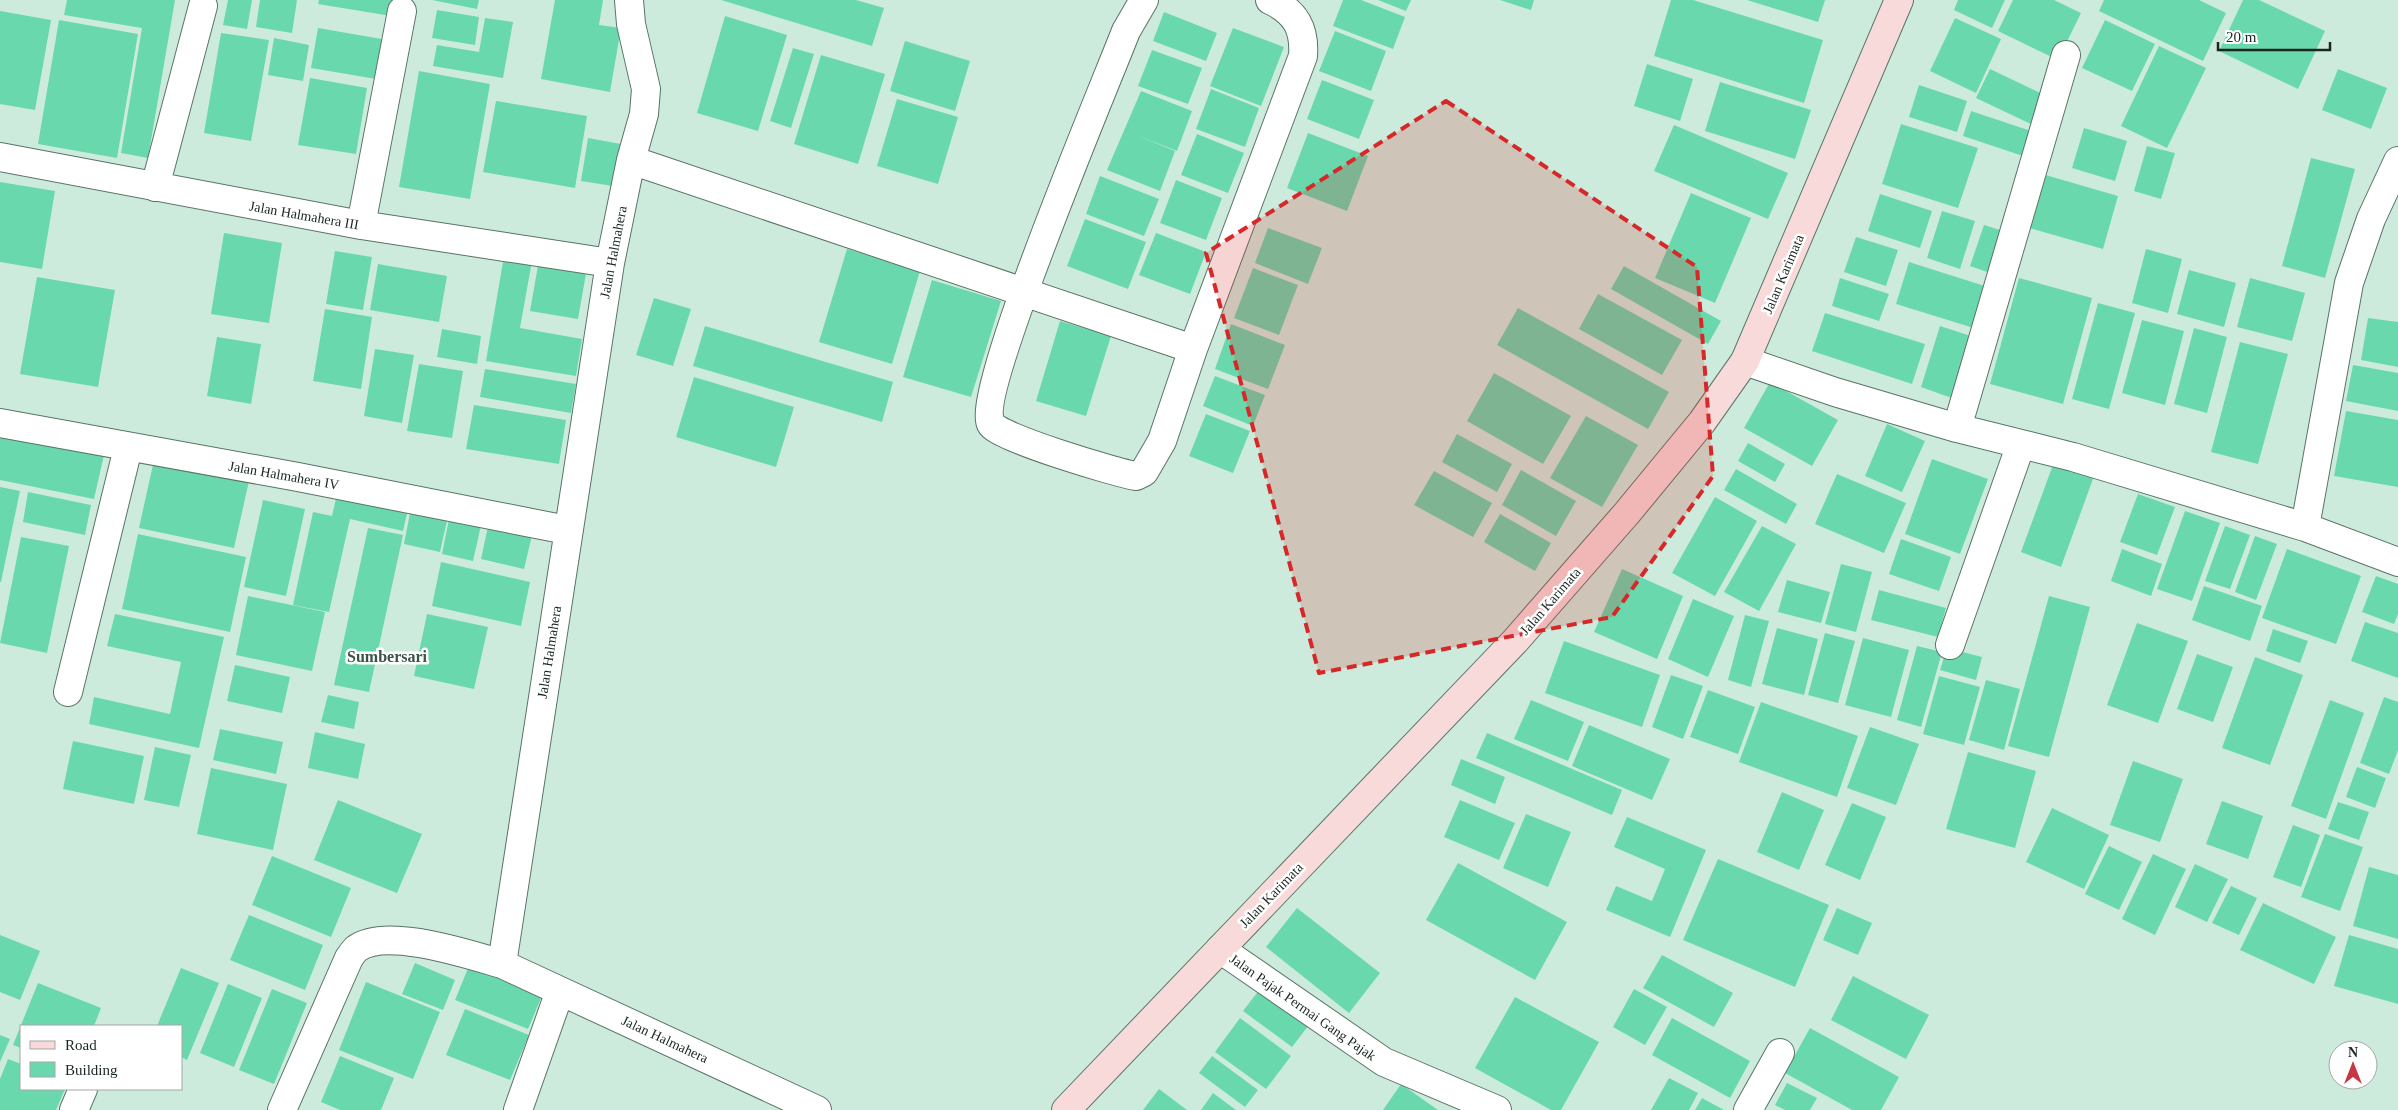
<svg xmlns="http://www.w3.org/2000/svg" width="2398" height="1110" viewBox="0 0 2398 1110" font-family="Georgia,serif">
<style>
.building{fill:#6ad8ad}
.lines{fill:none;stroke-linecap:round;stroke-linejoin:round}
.street-casing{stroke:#597467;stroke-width:30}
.secondary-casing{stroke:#597467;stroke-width:30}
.street{stroke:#fff;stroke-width:28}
.secondary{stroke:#f8dada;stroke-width:28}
.marked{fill:#d62828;fill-opacity:0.2;stroke:#d62828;stroke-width:4;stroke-dasharray:10 6;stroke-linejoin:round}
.labels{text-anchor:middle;stroke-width:5;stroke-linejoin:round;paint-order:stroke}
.street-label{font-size:14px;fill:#1a2620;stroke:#fff}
.quarter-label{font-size:16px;font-weight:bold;fill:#395348;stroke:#fff}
</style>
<rect width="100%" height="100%" fill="#cdebdd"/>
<path class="building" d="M67,0H175L148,158L121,153L142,28L64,15Z
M228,0H252L247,29L223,25Z
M260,0H297L292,33L256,27Z
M319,0H393L391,16L318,4Z
M432,0H479L477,9Z
M555,0H603L599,25L621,28L610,92L541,79Z
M721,0H856L884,8L872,46Z
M1343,0H1361L1405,17L1393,49L1333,26Z
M1378,0H1411L1406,11Z
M1500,0H1534L1531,10Z
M1671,0H1693L1823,40L1804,103L1654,56Z
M1747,0H1825L1818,22Z
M1958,0H2005L1992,28L1954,10Z
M2013,0H2054L2081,13L2058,60L1998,31Z
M2104,0H2199L2226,13L2203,61L2099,11Z
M2243,0H2259L2325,31L2298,89L2219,51Z
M437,10L479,17L475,45L432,38Z
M0,11L51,20L35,110L0,104Z
M1164,12L1217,33L1206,61L1153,41Z
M725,16L787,35L758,131L697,113Z
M485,18L513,22L503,78L433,66L437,45L479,52Z
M1955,18L2001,39L1976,93L1930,71Z
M59,20L138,34L117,158L38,144Z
M2105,20L2155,44L2132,91L2082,68Z
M318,28L382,39L376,79L311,68Z
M1233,28L1284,47L1261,106L1210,86Z
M1335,31L1386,51L1371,91L1319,71Z
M221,33L269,40L251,141L204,133Z
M274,38L309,45L303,81L268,75Z
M905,41L970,61L955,111L890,91Z
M2159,46L2206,68L2167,148L2121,126Z
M793,48L814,54L791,128L770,121Z
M1152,50L1202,68L1188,104L1138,86Z
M821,55L885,74L858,164L794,144Z
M1647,64L1693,79L1680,121L1634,106Z
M1990,69L2051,98L2037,127L1976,98Z
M2338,69L2387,88L2371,129L2322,110Z
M419,71L490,84L470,199L399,187Z
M310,78L367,88L356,154L298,145Z
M1322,80L1374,100L1359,139L1307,119Z
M1720,82L1811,110L1795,159L1705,131Z
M1919,85L1967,101L1957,132L1909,117Z
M1211,89L1259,108L1245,147L1196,129Z
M1141,91L1192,111L1177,151L1136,135L1175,151L1160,191L1107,170Z
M897,99L958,117L938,184L877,166Z
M496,101L587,116L575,188L483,172Z
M1971,111L2031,131L2023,156L1963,136Z
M1901,124L1978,148L1958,208L1882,184Z
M1674,125L1788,173L1768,219L1654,171Z
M2084,128L2127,141L2115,181L2072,168Z
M1308,133L1368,156L1347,211L1287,188Z
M1197,134L1244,153L1228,193L1181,175Z
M588,138L621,144L613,186L581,181Z
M2147,146L2175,153L2161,199L2134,191Z
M2311,158L2355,169L2325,278L2282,266Z
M2042,174L2118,196L2103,249L2026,227Z
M1100,176L1159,199L1144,236L1086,214Z
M1176,180L1222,198L1206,240L1160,223Z
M0,182L55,191L42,269L0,262Z
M1691,193L1751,218L1715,303L1655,278Z
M1880,194L1932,211L1920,248L1868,231Z
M1942,211L1975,221L1960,269L1927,258Z
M1085,219L1146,242L1128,289L1067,266Z
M1984,225L2013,234L1999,276L1970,266Z
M1268,228L1322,248L1308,284L1255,263Z
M224,233L282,243L269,323L211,314Z
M1156,233L1206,252L1190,294L1139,275Z
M1856,237L1898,250L1886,286L1844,272Z
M847,249L920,271L892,364L819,342Z
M2146,249L2182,259L2168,313L2132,303Z
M335,251L372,257L363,310L326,304Z
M504,256L532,261L520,328L582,339L576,376L486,361Z
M539,260L587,268L578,319L530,311Z
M1909,262L1991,288L1977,329L1896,304Z
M378,264L447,276L439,322L370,310Z
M1624,266L1721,321L1708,344L1611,289Z
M1253,268L1298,285L1279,335L1234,318Z
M2189,270L2236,283L2224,327L2177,314Z
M37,277L115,290L98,387L20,374Z
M1840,278L1889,294L1879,321L1832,306Z
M2019,278L2092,298L2063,404L1990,384Z
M2250,278L2305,293L2292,341L2237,327Z
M932,280L1001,301L971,397L903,377Z
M1598,294L1682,340L1662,375L1579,329Z
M654,298L691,309L673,366L636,355Z
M2098,303L2135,313L2109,409L2072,399Z
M1518,308L1669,392L1648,429L1497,345Z
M325,309L372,317L361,389L313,381Z
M1825,313L1925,344L1912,384L1812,351Z
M2368,318L2398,322V367L2361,360Z
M2142,320L2184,331L2165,405L2122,393Z
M1060,321L1111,336L1086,416L1036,401Z
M1231,324L1285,345L1268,389L1215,369Z
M705,326L893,382L882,422L693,366Z
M1940,326L1980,339L1960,401L1921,387Z
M2194,328L2227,337L2207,413L2174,404Z
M442,329L481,336L477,364L437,357Z
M217,337L261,344L251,404L207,396Z
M2240,342L2288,354L2258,464L2211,452Z
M375,349L414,355L402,423L364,416Z
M419,364L463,371L452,438L407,431Z
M2353,365L2398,373V411L2346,401Z
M485,369L576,384L571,413L480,397Z
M1494,373L1571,416L1543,464L1467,421Z
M1215,376L1265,395L1253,426L1203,406Z
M694,377L794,407L776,467L676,437Z
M1770,382L1838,420L1812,466L1744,428Z
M474,405L566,420L559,464L466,449Z
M2346,411L2398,420V487L2334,476Z
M1206,414L1250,431L1233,473L1189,456Z
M1586,416L1638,445L1602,507L1550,478Z
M1887,424L1925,441L1902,492L1865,476Z
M0,434L104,455L94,499L0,480Z
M1457,434L1512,464L1497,492L1442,462Z
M1748,443L1785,464L1775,482L1738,461Z
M1932,459L1988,479L1960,554L1905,534Z
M154,460L249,481L234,548L139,528Z
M2054,462L2094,476L2061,567L2021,552Z
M1736,469L1797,504L1786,524L1724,490Z
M1521,470L1576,501L1556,536L1502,505Z
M1434,471L1492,503L1473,537L1414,505Z
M1837,474L1906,503L1884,553L1815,524Z
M0,487L20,491L1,582H0Z
M338,490L409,505L403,531L350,519L329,612L293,605L313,512L332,516Z
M28,492L91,505L85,535L23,522Z
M2138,494L2175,507L2157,555L2120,542Z
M1715,497L1757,521L1715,596L1672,573Z
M263,500L305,509L286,596L244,587Z
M2185,511L2220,523L2192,601L2157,589Z
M410,513L447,521L440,552L404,544Z
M450,514L482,521L473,561L442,554Z
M1500,514L1551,543L1535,571L1484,542Z
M490,517L534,527L524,569L481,559Z
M1762,526L1796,544L1759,611L1724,592Z
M2225,526L2250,535L2230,589L2205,581Z
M368,528L403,535L369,692L334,685Z
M138,534L246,557L230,632L122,609Z
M2255,536L2277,544L2256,600L2235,592Z
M21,537L69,546L47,653L0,643Z
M1901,539L1951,557L1939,591L1889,574Z
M2122,549L2162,564L2151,596L2111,581Z
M2287,549L2361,576L2336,644L2262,618Z
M441,562L530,582L521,626L432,606Z
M1841,564L1872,572L1856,632L1825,624Z
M1622,569L1683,596L1657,659L1594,632Z
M2376,576L2398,584V614L2394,624L2362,612Z
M1787,580L1830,592L1821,623L1778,612Z
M2204,586L2262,606L2250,641L2192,620Z
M1879,590L1946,608L1938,637L1871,620Z
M248,596L325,612L312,671L236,655Z
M2049,596L2090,607L2049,757L2008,746Z
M1693,599L1734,616L1708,677L1668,659Z
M115,614L224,637L199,748L89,724L94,697L170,714L181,662L107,646Z
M427,614L488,627L474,689L414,676Z
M1745,615L1769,621L1751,687L1728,680Z
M2365,622L2398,633V678L2351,661Z
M2137,623L2188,641L2158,723L2107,705Z
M1777,628L1818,639L1804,695L1762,684Z
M2273,629L2308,641L2300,663L2266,651Z
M1825,633L1855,641L1838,703L1808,695Z
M1863,638L1909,650L1891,717L1845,705Z
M1564,641L1660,675L1642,727L1545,693Z
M1917,646L1942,652L1921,727L1897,720Z
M1947,648L1982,657L1976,680L1940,670Z
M2197,654L2233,667L2213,722L2177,709Z
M2255,657L2303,675L2270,765L2222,748Z
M235,665L290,677L282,713L227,701Z
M1671,675L1703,686L1683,739L1652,727Z
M1939,676L1980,687L1964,745L1923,734Z
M1986,680L2020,689L2004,750L1969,740Z
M1708,690L1755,707L1738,754L1690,737Z
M328,695L359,702L354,729L321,722Z
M2384,697L2398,702V750L2389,774L2360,763Z
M1531,700L1584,722L1568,761L1514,739Z
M2330,700L2364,713L2326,819L2291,806Z
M1761,702L1858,736L1837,797L1739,762Z
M1589,725L1670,759L1652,800L1572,766Z
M1870,727L1919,744L1896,805L1847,788Z
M220,729L283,742L276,774L213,760Z
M315,732L365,744L358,779L308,768Z
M1487,733L1622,790L1612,815L1476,758Z
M73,741L144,756L134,804L63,789Z
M155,747L191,755L179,807L144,800Z
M1968,752L2036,771L2015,848L1946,829Z
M1461,759L1505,777L1495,804L1451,785Z
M2133,761L2183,779L2160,842L2110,825Z
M2357,767L2386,778L2375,808L2346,797Z
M211,768L287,784L273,850L197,834Z
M1782,792L1824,810L1799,870L1757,852Z
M338,800L422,834L397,893L314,860Z
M1460,800L1515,823L1499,860L1444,837Z
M2222,801L2263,816L2248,859L2206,844Z
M2338,802L2369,812L2359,840L2328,829Z
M1852,803L1886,817L1860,880L1825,865Z
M2052,808L2109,835L2084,889L2026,862Z
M1526,814L1571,832L1548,887L1503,868Z
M1627,817L1706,850L1670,937L1606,910L1616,886L1652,901L1665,869L1614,847Z
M2293,825L2320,835L2301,887L2273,877Z
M2325,834L2363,847L2340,911L2301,897Z
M2109,846L2142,862L2119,910L2085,894Z
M2153,854L2186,869L2155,935L2122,919Z
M272,856L351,888L331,937L252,905Z
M1718,859L1829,905L1795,987L1683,940Z
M1458,863L1567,922L1535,980L1426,920Z
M2195,864L2228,879L2207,922L2175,907Z
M2369,867L2398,875V939L2353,926Z
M2231,886L2257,898L2239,935L2212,923Z
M2263,903L2336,937L2314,984L2240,950Z
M1297,908L1380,973L1349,1013L1266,947Z
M1837,908L1872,923L1858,955L1823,940Z
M249,915L323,945L305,990L230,960Z
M0,935L40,951L20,1000L0,992Z
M2349,935L2398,949V1004L2334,986Z
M1662,955L1733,993L1714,1027L1643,988Z
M471,961L544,991L528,1029L455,1000Z
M415,963L455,980L443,1010L402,994Z
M181,968L219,983L187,1060L181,1057V1026H157Z
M1853,976L1929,1015L1906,1059L1831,1020Z
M366,982L440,1012L413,1079L339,1050Z
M38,983L101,1008L94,1026H21V1048L13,1045Z
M228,984L262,998L234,1067L200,1053Z
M1263,985L1312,1021L1292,1047L1243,1011Z
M272,989L307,1003L274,1084L239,1070Z
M1634,989L1667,1007L1645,1045L1613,1027Z
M1515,997L1599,1042L1561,1110H1551L1475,1068Z
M465,1009L529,1035L510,1080L446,1055Z
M1240,1018L1291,1056L1266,1089L1215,1052Z
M1672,1018L1750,1061L1730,1098L1652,1055Z
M1810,1028L1899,1077L1881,1110H1852L1785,1073Z
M0,1035L10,1039L0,1062Z
M340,1056L394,1078L381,1110H340L321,1102Z
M1212,1056L1258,1090L1245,1107L1199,1073Z
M8,1059L21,1064V1089H65L56,1110H0V1079Z
M1669,1078L1698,1093L1689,1110H1651Z
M1787,1083L1817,1098L1810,1110H1785L1775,1105Z
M1401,1084L1438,1110H1383Z
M1159,1089L1187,1110H1143Z
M1213,1093L1236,1110H1201Z
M1702,1098L1724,1110H1695Z"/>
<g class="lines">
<g class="street-casing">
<path id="street" d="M629,0L631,24L646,89L644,114L631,160L610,263L502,964L817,1110
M1144,0L1126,31C1106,83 975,392 991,424C997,437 1117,473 1136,476L1144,472L1162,441L1193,349L1303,56C1305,29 1296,12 1270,0
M0,157L361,225L610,263
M631,160L1193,349
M155,187L203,6
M361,225L402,11
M1745,361L1835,392L1957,428L2073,457L2305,527L2398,562
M0,423L298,477L567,530
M1957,428L2066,55
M2305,527L2349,283L2371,219L2398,161
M1950,645L2021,444
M68,692L128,448
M1220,949L1384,1062L1497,1110
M74,1110L83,1089
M282,1110L349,958C351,955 354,951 356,949C385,926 470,955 502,964
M518,1110L560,991
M1748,1110L1780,1053"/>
</g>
<g class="secondary-casing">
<path id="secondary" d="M1066,1110L1516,640L1627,513L1702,422L1745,361L1899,0"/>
</g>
<use href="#street" class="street"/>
<use href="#secondary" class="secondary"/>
</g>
<path class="marked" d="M1446,101L1697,267L1713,476L1612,617L1319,673L1206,253Z"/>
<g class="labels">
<g class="street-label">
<text transform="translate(304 215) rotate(10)" y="5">Jalan Halmahera III</text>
<text transform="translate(613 252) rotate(-79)" y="5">Jalan Halmahera</text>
<text transform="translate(1783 274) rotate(-67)" y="5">Jalan Karimata</text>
<text transform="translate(284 475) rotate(10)" y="5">Jalan Halmahera IV</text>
<text transform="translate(1550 601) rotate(-49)" y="5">Jalan Karimata</text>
<text transform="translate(549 652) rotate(-81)" y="5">Jalan Halmahera</text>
<text transform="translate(1271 895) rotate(-46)" y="5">Jalan Karimata</text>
<text transform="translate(1303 1007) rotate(35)" y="5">Jalan Pajak Permai Gang Pajak</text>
<text transform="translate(665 1039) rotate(25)" y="5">Jalan Halmahera</text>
</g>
<g class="quarter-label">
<text x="387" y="662">Sumbersari</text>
</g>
</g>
<rect x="20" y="1025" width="162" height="65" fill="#ffffff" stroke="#a3a8a6"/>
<rect x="30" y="1041" width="25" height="8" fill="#f8dada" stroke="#a3a8a6"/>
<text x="65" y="1050" font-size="15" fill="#1a2620">Road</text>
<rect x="30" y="1062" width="25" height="15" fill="#6ad8ad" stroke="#a3a8a6"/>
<text x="65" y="1075" font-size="15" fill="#1a2620">Building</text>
<g transform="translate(2353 1065)"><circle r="24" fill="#ffffff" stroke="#a3a8a6"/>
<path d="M0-4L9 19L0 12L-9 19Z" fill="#c63643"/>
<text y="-8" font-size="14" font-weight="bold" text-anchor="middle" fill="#1a2620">N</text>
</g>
<path d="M2218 42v8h112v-8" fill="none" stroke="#1a2620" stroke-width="2.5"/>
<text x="2226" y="42" font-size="15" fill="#1a2620" stroke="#ffffff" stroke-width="4" paint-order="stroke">20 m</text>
</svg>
